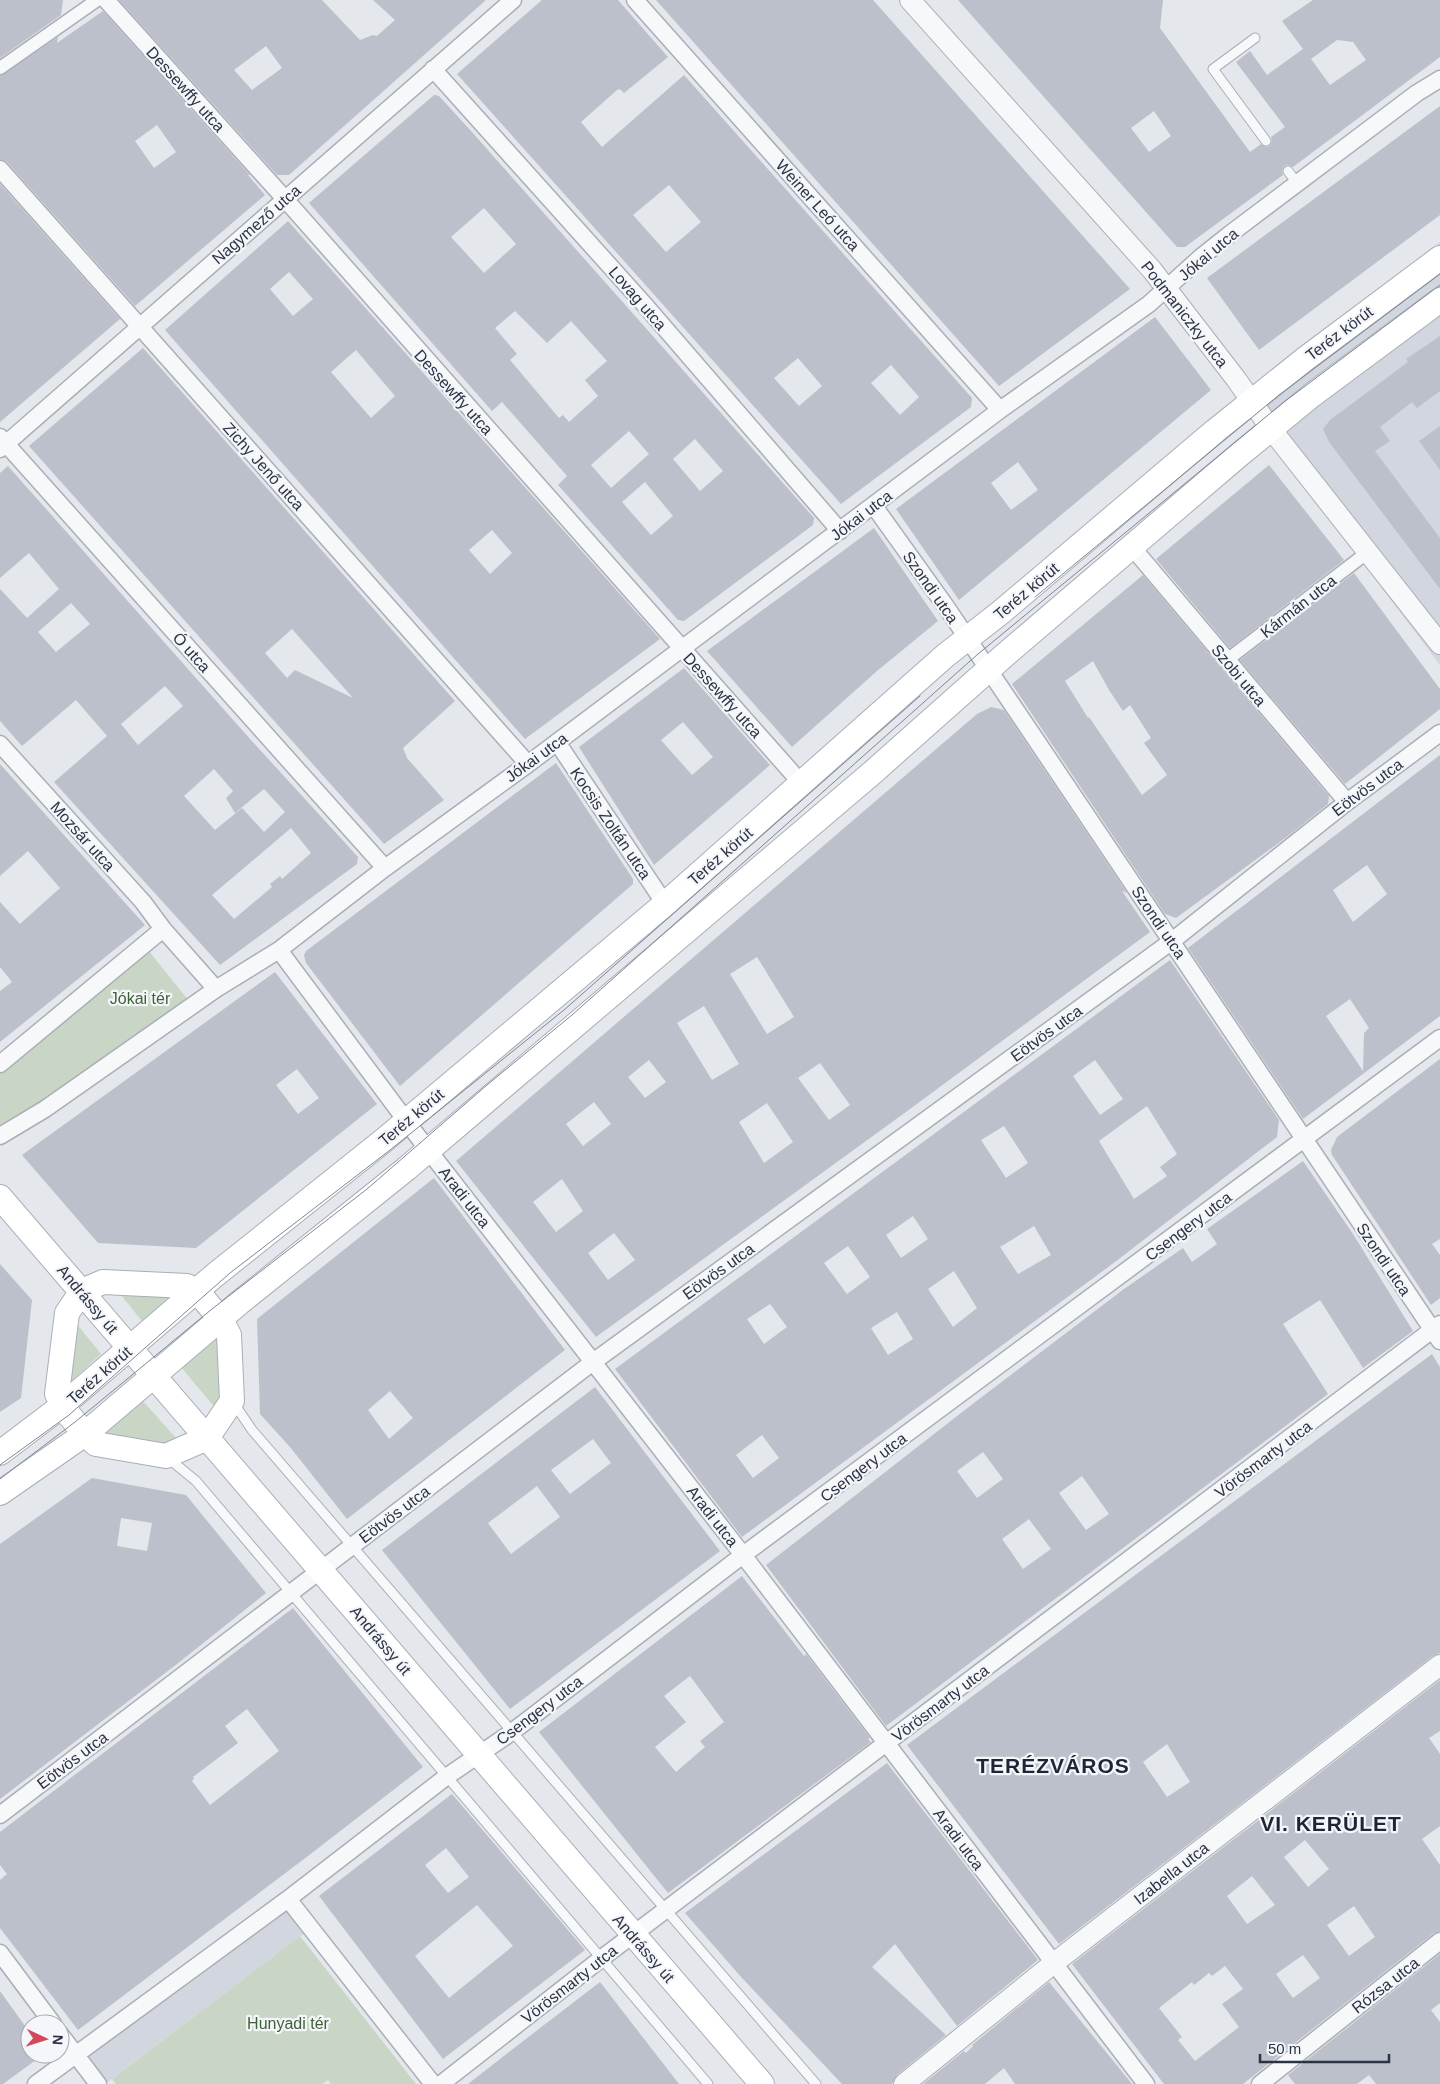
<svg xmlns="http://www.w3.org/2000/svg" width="1440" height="2084" viewBox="0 0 1440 2084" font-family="Helvetica,sans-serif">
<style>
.built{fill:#d2d6de}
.green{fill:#c9d6c5}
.building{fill:#bbc0ca;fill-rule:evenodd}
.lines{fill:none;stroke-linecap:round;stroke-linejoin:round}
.service-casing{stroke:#a9aeb7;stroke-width:11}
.pedestrian-casing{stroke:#a9aeb7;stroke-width:15}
.minor-casing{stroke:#a9aeb7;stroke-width:19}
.tertiary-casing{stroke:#a9aeb7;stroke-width:22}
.secondary-casing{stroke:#a9aeb7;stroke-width:26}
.service{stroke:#f7f8fa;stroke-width:9}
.pedestrian{stroke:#f7f8fa;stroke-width:12}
.minor{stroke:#f7f8fa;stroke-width:16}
.tertiary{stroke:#f7f8fa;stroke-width:20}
.secondary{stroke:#fff;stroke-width:24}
.tram{stroke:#7d8696;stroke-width:1}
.labels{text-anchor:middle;stroke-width:4.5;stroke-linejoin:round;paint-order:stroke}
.street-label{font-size:16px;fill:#2b3445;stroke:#f4f6f9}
.park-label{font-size:16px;fill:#3f6138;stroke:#f4f6f9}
.district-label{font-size:21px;font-weight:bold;letter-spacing:1px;fill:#1d2536;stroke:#f4f6f9}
</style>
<rect width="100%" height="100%" fill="#e4e7ec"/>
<path class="built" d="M1440,242V665L1237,397Z
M288,1899L313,1931L300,1936L105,2084L76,2056Z"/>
<path class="green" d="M148,950L189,1001L8,1137L0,1128V1073Z
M116,1289L175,1292L142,1321Z
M76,1323L101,1354L68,1384Z
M219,1335L226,1384L216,1409L181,1367Z
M142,1400L176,1438L162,1445L114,1438L105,1433Z
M300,1936L416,2084H331L328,2080L322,2084H116L112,2079Z"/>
<path class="building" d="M0,0H63L61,15L0,58Z
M119,0H322L360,40L373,35L377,36L395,20L373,0H486L289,175H277ZM266,46L282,68L252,90L234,70Z
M542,0H618L668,57L624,93L620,89L617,90L581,122L602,147L684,75L972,398L971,407L841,504L457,74ZM669,185L701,222L666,252L633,215ZM798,358L822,386L799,406L774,378ZM891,365L919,397L900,415L871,383Z
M656,0H873L1130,289L999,386Z
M958,0H1163L1160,28L1250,152L1261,144L1266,147L1270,146L1272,141L1271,137L1285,127L1236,62L1250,51L1267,75L1303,49L1282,21L1313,0H1440V57L1293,167L1288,165L1284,166L1282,171L1283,175L1185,247H1177ZM1337,40L1353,42L1366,60L1330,85L1311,59ZM1154,111L1171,136L1149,152L1131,128Z
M103,11L250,175H248L265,195L135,306L7,162L0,159V76L58,37L57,43ZM157,125L176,152L154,168L135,141Z
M434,95L439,96L472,132L814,518L813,525L684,621L678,620L558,485L567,476L502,402L492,411L309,203ZM484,208L516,244L484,273L451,237ZM515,311L547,343L571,321L607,361L585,380L598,396L569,422L563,415L559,418L510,360L517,354L495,328ZM629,431L649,454L611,488L591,465ZM695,439L723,471L700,491L673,459ZM645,482L673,516L651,535L622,502Z
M1440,106V215L1259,350L1207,278Z
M0,184L120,319L0,422Z
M288,221L660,639L525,739L165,330ZM289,272L313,299L293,316L270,289ZM356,350L395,396L371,418L331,372ZM492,530L512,553L490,574L469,550Z
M1155,317L1211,390L959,600L896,509ZM1018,462L1038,490L1011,510L991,483Z
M1440,336V391L1417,408L1412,402L1380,427L1390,441L1375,451L1440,538V589L1329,442L1323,429L1330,420L1408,362L1406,359Z
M143,348L455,701L403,748L407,758L444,800L384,844L29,446ZM292,629L353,698L295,670L287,678L265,653Z
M1440,426V470L1419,441Z
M1269,465L1344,560L1230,648L1156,559Z
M8,466L250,739L358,857L357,864L220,965L54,782L107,736L76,700L22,746L0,721V589L27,618L59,589L29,553L0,578V473ZM71,603L90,624L56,652L38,632ZM165,686L183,706L138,745L121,724ZM214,769L233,791L226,798L235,813L264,789L285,812L264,832L242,808L215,830L184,796ZM291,828L311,853L282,879L280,876L270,884L272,887L234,919L212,895Z
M874,528L938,621L877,671L792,747L707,651Z
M1354,573L1440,689V709L1345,784L1240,660Z
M1143,575L1329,796L1328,804L1288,836L1176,918L1165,914L1012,684ZM1093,661L1109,690L1123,711L1130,705L1151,738L1144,743L1167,775L1142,795L1089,717L1088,718L1065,681Z
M684,668L770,765L654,865L579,747ZM683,722L713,757L692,775L661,740Z
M991,707L1004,710L1127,893L1122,891L1150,932L910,1109L596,1337L456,1161L977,714ZM757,957L794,1017L767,1034L730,974ZM704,1006L739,1064L712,1080L677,1023ZM649,1060L666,1082L645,1098L628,1077ZM820,1063L850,1105L829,1120L798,1078ZM594,1102L611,1124L583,1146L566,1124ZM767,1103L793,1142L764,1163L739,1122ZM562,1179L583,1211L556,1232L533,1202ZM614,1233L635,1260L608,1280L588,1253Z
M1440,755V1016L1303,1119L1188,948ZM1367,865L1387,894L1353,922L1333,890ZM1350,999L1369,1028L1364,1033L1363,1071L1326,1016Z
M556,763L633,879V884L400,1086L306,963L304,955L306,951Z
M0,764L145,925L0,1042V991L12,982L0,967V902L20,924L60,888L28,851L0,876Z
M1170,960L1279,1120L1277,1137L1115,1262L742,1537L615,1369ZM1095,1060L1123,1099L1100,1115L1073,1076ZM1147,1106L1177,1154L1160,1167L1167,1176L1134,1199L1099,1141ZM1004,1126L1028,1163L1006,1178L981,1140ZM913,1216L928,1239L901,1258L886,1235ZM1034,1226L1051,1255L1018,1274L1000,1247ZM848,1246L870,1277L847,1294L824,1263ZM954,1271L977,1308L953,1327L928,1289ZM770,1304L787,1327L764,1344L747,1319ZM897,1312L913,1339L888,1355L871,1328ZM762,1435L779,1458L753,1478L736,1455Z
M275,972L377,1104L196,1248L98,1243L22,1155ZM297,1069L319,1098L298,1114L276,1085Z
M1440,1059V1239L1432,1244L1440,1255V1298L1431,1305L1332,1155L1331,1150L1337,1137Z
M1303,1161L1353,1234L1413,1331L1363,1368L1320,1300L1283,1324L1328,1394L886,1726L766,1565L970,1406L1124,1289L1183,1248L1192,1262L1217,1244L1207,1229ZM983,1452L1003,1479L977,1498L957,1471ZM1082,1476L1109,1514L1086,1530L1059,1493ZM1029,1519L1051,1549L1023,1569L1002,1539Z
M434,1178L565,1350L347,1519L290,1447L260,1414L257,1319ZM390,1391L413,1418L389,1439L368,1410Z
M0,1264L32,1300L21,1398L0,1412Z
M1432,1354L1440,1367V1653L1433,1656L1059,1944L907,1745ZM1167,1744L1190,1782L1167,1797L1143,1762Z
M595,1387L720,1551L510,1709L382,1550ZM593,1439L611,1463L570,1494L551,1470ZM537,1486L560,1517L511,1554L488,1523Z
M92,1478L186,1495L266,1593L177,1664L0,1799V1544ZM121,1518L152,1523L147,1551L117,1546Z
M742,1576L804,1656L806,1654L870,1738L868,1739L871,1742L668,1893L539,1732ZM690,1676L724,1722L700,1741L705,1747L676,1772L655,1747L686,1722L664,1696Z
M293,1608L423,1767L308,1856L78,2030L0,1928V1880L7,1874L0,1865V1832ZM247,1709L279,1751L210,1805L192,1781L194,1779L193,1777L238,1743L225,1726Z
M1440,1680V1731L1429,1738L1440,1754V1826L1422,1839L1440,1865V1931L1434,1933L1243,2084H1164L1072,1964ZM1305,1840L1329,1869L1308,1887L1284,1857ZM1252,1876L1275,1905L1247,1924L1227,1896ZM1354,1906L1375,1937L1349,1956L1327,1925ZM1303,1955L1320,1978L1293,1998L1276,1974ZM1225,1966L1243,1989L1222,2004L1239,2027L1195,2061L1178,2040L1182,2037L1159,2008L1192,1982L1194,1985L1209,1973L1212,1976Z
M887,1763L1038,1960L957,2026L895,1944L872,1967L946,2035L897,2075L892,2084H842L742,1978L685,1913Z
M452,1794L585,1950L443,2059L319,1896ZM446,1848L469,1877L448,1893L425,1865ZM477,1905L513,1946L449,1998L415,1956Z
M1440,1954V2003L1431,2010L1440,2022V2084H1376L1369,2075L1357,2084H1295L1288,2075Z
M600,1982L679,2084H468L518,2045Z
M1049,1982L1132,2084H1015L1004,2068L985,2084H923L964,2051L966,2053L973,2046L972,2045Z
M0,1991L30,2033V2054H44L3,2084H0Z"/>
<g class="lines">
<g class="service-casing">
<path id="service" d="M1255,38L1213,69L1266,141
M1288,171L1297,183
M233,1402L252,1430L816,2084
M168,1458L196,1481L708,2084"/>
</g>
<g class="pedestrian-casing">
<path id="pedestrian" d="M0,68L97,0
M1227,660L1368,552"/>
</g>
<g class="minor-casing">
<path id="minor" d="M106,0L285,199L802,784
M635,0L1000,410
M433,69L644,304L840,531
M0,169L528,764
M0,437L385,868
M0,449L513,0
M874,506L947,608L1032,734L1440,1341
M1132,547L1347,802
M557,742L665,904
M0,744L143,902L163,929L216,989
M279,950L422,1142L743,1555L1146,2084
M0,1064L163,929
M0,1136L45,1109L216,989L279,950L385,868L528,764L1000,410L1149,304L1201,257L1230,234L1417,93L1440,79
M0,1815L593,1362L1172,941L1347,802L1440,733
M288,1899L433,2084
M0,1953L53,2024
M60,2034L98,2084
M36,2084L288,1899L446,1777L512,1732L743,1555L1440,1038
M441,2084L602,1958L1440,1324
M1260,2084L1440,1941"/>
</g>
<g class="tertiary-casing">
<path id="tertiary" d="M910,0L1152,270L1236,379L1271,429L1440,644
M904,2084L1054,1963L1440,1665"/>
</g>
<g class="secondary-casing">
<path id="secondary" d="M0,1197L762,2084
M103,1282L187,1286L198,1292L221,1320L229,1335L232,1401L207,1438L166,1456L96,1444L85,1434L69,1415L57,1394L67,1313L82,1291Z
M0,1453L62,1406L215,1275L383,1141L665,904L946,655L1000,613L1215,431L1305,359L1440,258
M0,1493L85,1434L239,1303L406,1169L872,773L1006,654L1239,455L1312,395L1440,300"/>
</g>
<use href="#service" class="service"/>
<use href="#pedestrian" class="pedestrian"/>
<use href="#minor" class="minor"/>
<use href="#tertiary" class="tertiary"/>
<use href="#secondary" class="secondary"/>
<path class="tram" d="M1035,597L1279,395L1440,274
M0,1465L69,1415L230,1273L390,1150L564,1010L920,696
M0,1479L75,1422L212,1309L367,1189L487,1085L572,1015L978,654L1284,402L1440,285"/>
</g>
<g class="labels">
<g class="street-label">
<text transform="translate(186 89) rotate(48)" y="6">Dessewffy utca</text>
<text transform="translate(818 205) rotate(48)" y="6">Weiner Leó utca</text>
<text transform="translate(256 224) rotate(-41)" y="6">Nagymező utca</text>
<text transform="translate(1208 254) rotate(-40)" y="6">Jókai utca</text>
<text transform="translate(638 298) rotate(49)" y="6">Lovag utca</text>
<text transform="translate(1185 314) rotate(52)" y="6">Podmaniczky utca</text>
<text transform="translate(1339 333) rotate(-37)" y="6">Teréz körút</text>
<text transform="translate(454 392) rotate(48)" y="6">Dessewffy utca</text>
<text transform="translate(264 466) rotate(48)" y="6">Zichy Jenő utca</text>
<text transform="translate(861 515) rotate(-37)" y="6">Jókai utca</text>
<text transform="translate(931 587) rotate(55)" y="6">Szondi utca</text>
<text transform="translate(1026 591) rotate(-40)" y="6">Teréz körút</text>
<text transform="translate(1298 606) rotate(-38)" y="6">Kármán utca</text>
<text transform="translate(192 652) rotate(48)" y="6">Ó utca</text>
<text transform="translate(1239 675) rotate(50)" y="6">Szobi utca</text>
<text transform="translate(723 695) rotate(48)" y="6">Dessewffy utca</text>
<text transform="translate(536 757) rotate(-36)" y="6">Jókai utca</text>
<text transform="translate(1367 787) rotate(-37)" y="6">Eötvös utca</text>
<text transform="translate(611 823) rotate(56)" y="6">Kocsis Zoltán utca</text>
<text transform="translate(83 836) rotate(48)" y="6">Mozsár utca</text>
<text transform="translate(720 856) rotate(-41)" y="6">Teréz körút</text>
<text transform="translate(1159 922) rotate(56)" y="6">Szondi utca</text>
<text transform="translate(1046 1033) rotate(-36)" y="6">Eötvös utca</text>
<text transform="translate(411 1117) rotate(-40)" y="6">Teréz körút</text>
<text transform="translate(465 1197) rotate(52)" y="6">Aradi utca</text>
<text transform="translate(1188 1226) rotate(-37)" y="6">Csengery utca</text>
<text transform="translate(1384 1259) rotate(56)" y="6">Szondi utca</text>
<text transform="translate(718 1271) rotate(-36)" y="6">Eötvös utca</text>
<text transform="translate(88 1299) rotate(50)" y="6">Andrássy út</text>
<text transform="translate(99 1375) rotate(-41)" y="6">Teréz körút</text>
<text transform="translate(1263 1459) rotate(-37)" y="6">Vörösmarty utca</text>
<text transform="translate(863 1467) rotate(-37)" y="6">Csengery utca</text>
<text transform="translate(394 1514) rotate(-37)" y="6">Eötvös utca</text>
<text transform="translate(713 1516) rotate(52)" y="6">Aradi utca</text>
<text transform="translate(381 1640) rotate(50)" y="6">Andrássy út</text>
<text transform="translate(940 1703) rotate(-37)" y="6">Vörösmarty utca</text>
<text transform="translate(539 1710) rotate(-37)" y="6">Csengery utca</text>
<text transform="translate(72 1760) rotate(-37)" y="6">Eötvös utca</text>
<text transform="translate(959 1839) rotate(53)" y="6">Aradi utca</text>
<text transform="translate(1171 1873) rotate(-38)" y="6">Izabella utca</text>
<text transform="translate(644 1948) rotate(49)" y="6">Andrássy út</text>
<text transform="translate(569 1984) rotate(-38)" y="6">Vörösmarty utca</text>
<text transform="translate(1385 1985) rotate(-38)" y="6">Rózsa utca</text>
</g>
<g class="park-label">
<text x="140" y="1004">Jókai tér</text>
<text x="288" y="2029">Hunyadi tér</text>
</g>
<g class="district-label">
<text x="1053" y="1773">TERÉZVÁROS</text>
<text x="1331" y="1831">VI. KERÜLET</text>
</g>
</g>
<g transform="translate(45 2039) rotate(94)"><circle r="24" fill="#f4f6f9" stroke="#a4a8b1"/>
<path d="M0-4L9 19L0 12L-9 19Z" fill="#d1495b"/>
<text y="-8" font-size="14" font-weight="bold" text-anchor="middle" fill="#2b3445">N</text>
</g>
<path d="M1260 2054v8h129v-8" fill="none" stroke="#2b3445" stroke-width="2.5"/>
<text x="1268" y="2054" font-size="15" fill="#2b3445" stroke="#f4f6f9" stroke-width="4" paint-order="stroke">50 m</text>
</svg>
